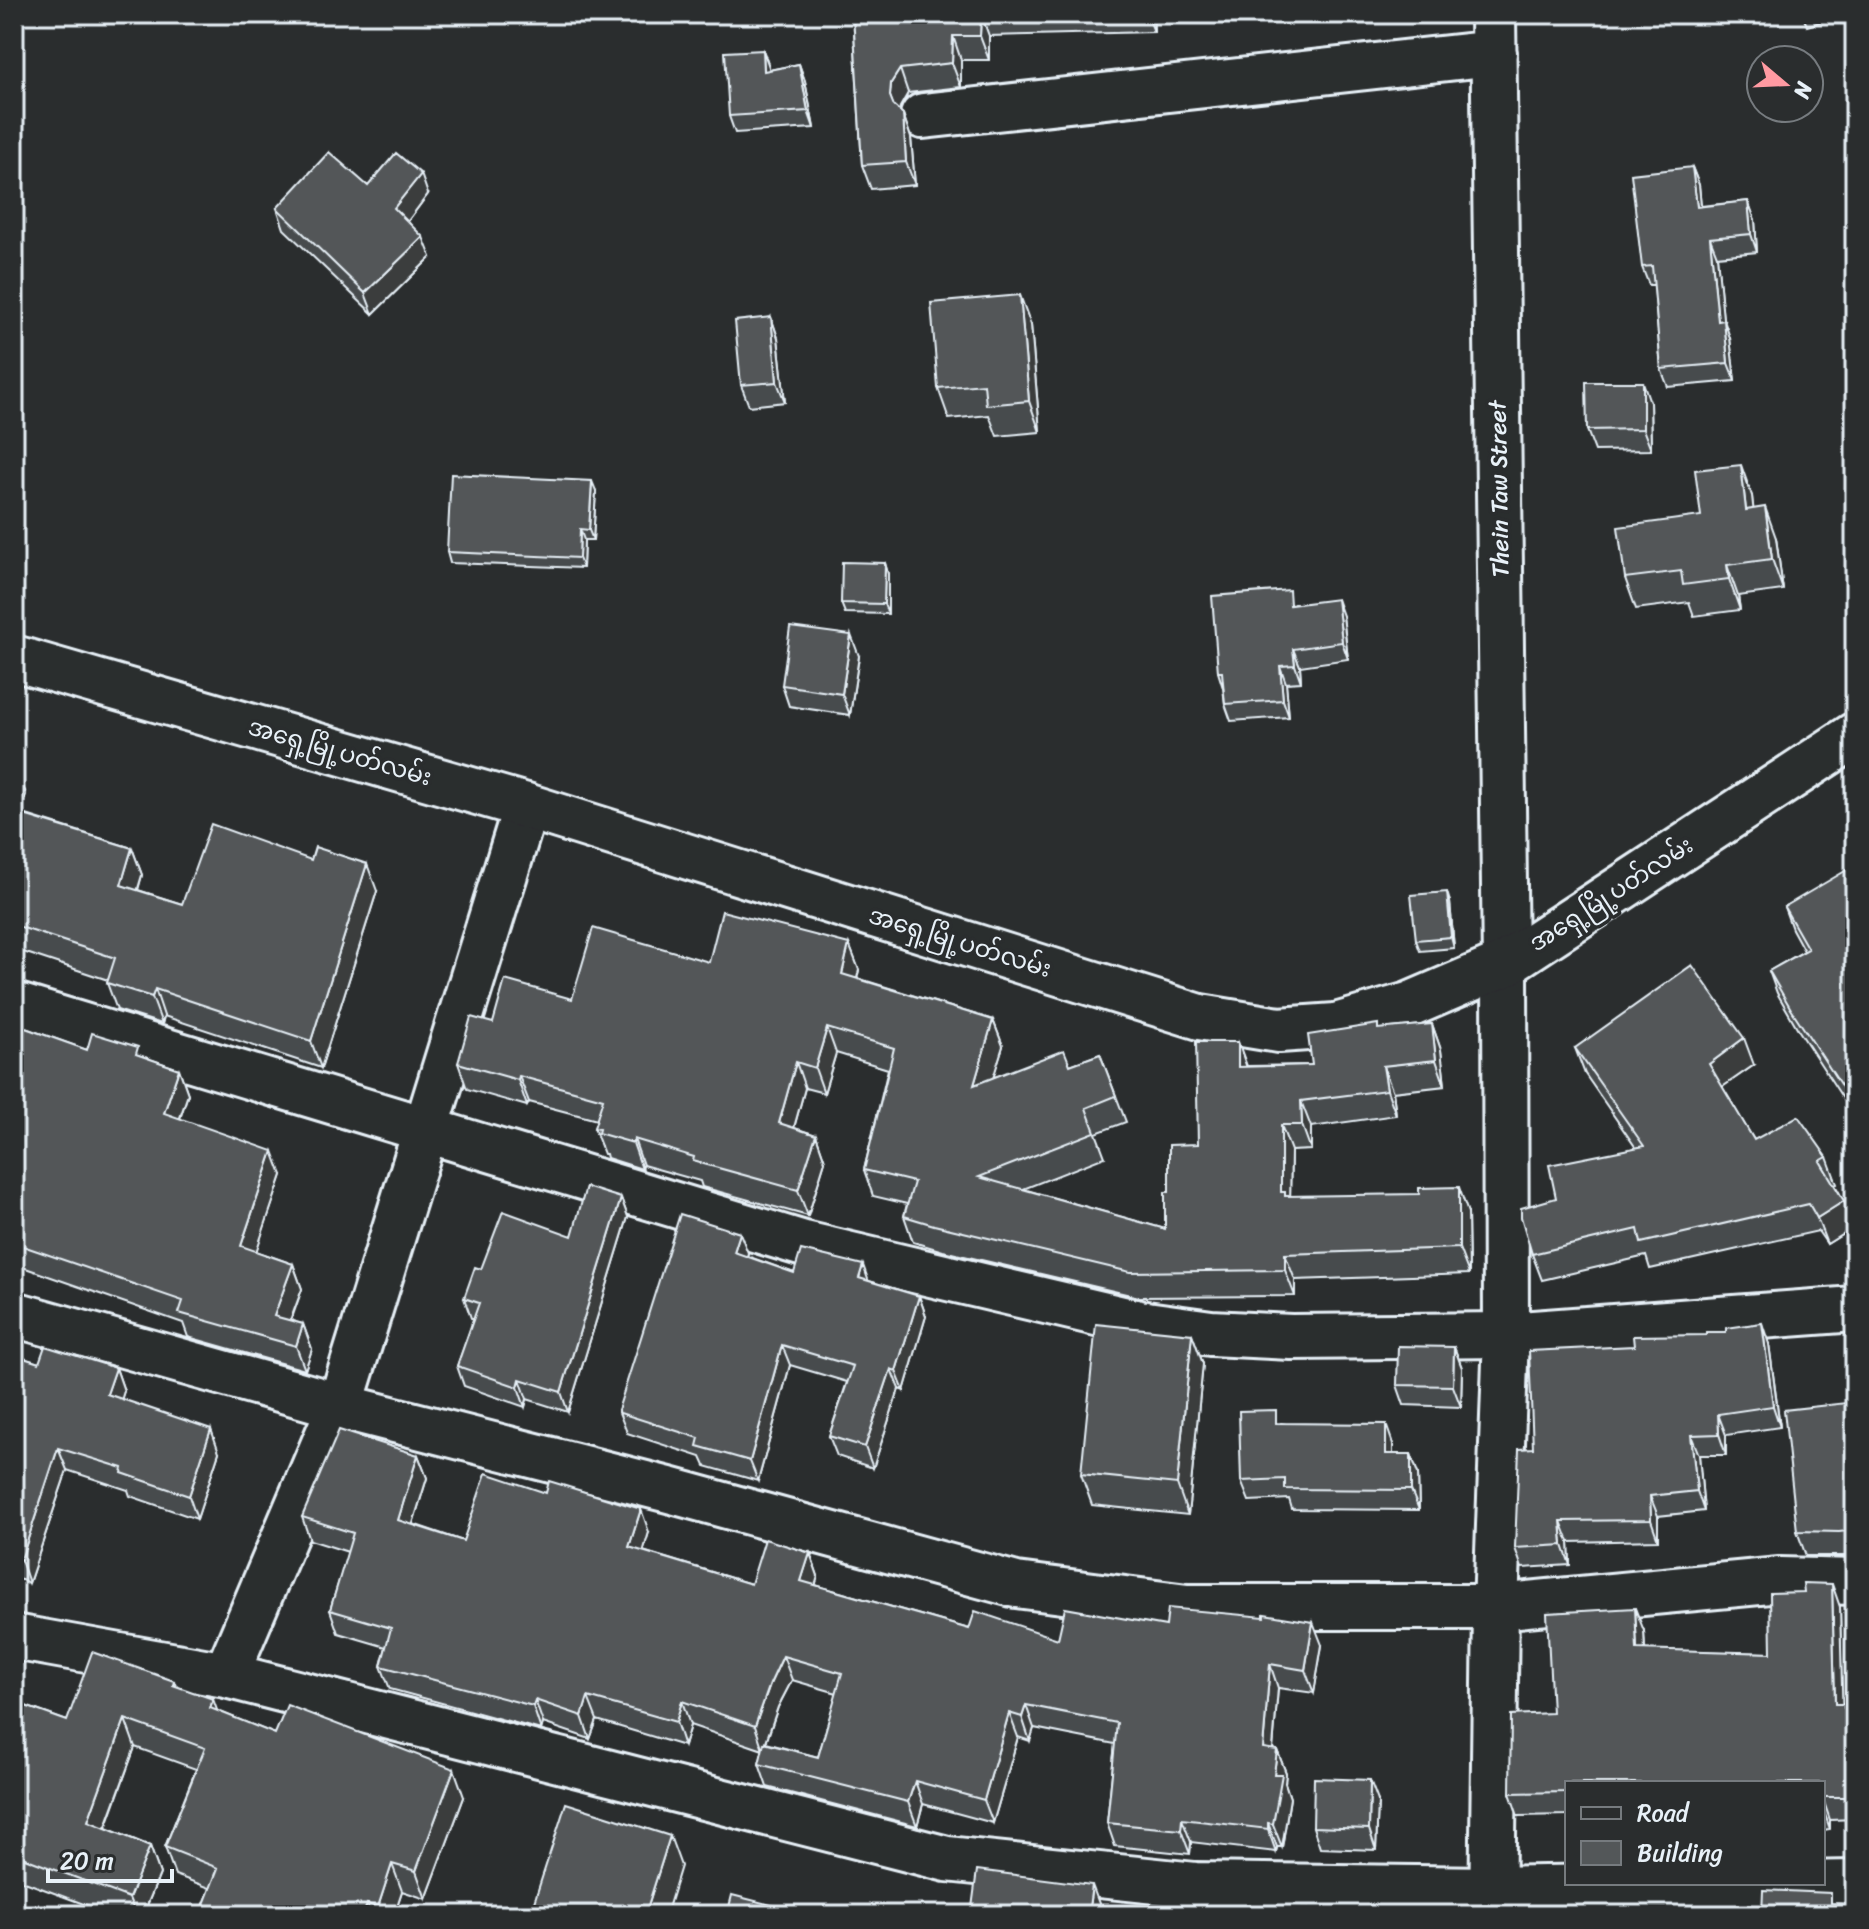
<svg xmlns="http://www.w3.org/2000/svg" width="1869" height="1929" viewBox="0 0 1869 1929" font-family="Sriracha,'Noto Sans Myanmar',sans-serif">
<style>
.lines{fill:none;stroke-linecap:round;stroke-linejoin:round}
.minor-casing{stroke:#e8f1f8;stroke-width:50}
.tertiary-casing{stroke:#e8f1f8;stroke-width:50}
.minor{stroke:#2a2d2e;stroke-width:44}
.tertiary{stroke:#2a2d2e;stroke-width:44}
.wall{fill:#474b4d;stroke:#e8f1f8;stroke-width:2;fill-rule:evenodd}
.shaded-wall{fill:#3a3d3e;stroke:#e8f1f8;stroke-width:2}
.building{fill:#535759;stroke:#e8f1f8;stroke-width:2}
.labels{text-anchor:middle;stroke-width:7;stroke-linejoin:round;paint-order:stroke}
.street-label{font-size:24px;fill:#e8f1f8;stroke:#2a2d2e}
</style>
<rect width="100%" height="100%" fill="#2a2d2e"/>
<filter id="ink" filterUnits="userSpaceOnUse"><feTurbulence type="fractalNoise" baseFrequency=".0125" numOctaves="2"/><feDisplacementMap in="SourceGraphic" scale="16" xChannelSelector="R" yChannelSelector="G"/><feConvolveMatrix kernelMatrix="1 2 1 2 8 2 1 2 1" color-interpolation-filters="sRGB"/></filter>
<g filter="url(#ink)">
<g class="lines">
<g class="minor-casing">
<path id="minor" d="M923,116L1494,53
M14,1005L804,1244L1139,1323L1211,1333L1291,1337L1506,1335L1855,1309
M14,1314L340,1406L669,1490L1016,1585L1187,1607H1496L1780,1580L1855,1582
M14,1637L226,1675L947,1859L1195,1885L1492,1889L1855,1883
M226,1675L340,1406L526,806
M1492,1915L1496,1607L1506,1335L1505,964L1493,14"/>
</g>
<g class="tertiary-casing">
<path id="tertiary" d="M14,658L526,806L1200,1017L1279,1030L1336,1026L1409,1005L1505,964L1855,735"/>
</g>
<use href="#minor" class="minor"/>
<use href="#tertiary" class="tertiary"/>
</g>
<path class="wall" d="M853,14H1153L1154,32L989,36V60H961V87L908,93L900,107L899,111L903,114L911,138L915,185L871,189L862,165Z
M1802,14H1847L1807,26Z
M763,50L770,70L799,64L805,81L814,128L735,133L729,116Z
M1692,167L1699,185L1701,206L1748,201L1755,220L1757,252L1717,256L1723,320L1730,338L1735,381L1668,387L1661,369L1654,285H1649L1642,267Z
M368,186L428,194L408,221L431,257L373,314L284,229L277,208Z
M771,317L778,338L785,402L749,406L741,385Z
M1031,325L1040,432L997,436L989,415L949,419L938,388Z
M1650,402L1651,450L1595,451L1587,430Z
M596,491L593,540H584L583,568L450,563L447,552Z
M1752,496L1753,509L1776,538L1783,590L1738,596L1740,610L1694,616L1689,602L1636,609L1625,578L1701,516Z
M885,563L888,574V614L845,613L841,603Z
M1294,604L1343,616L1348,659L1300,666L1301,682L1286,683L1289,717L1231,721L1225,704L1223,688L1218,672Z
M859,656L850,715L789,706L782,685Z
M14,766L26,794L20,813L132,848L142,875L138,890L182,904L377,891L321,1068L164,1016L162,1024L117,1010L107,983L108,980L14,949Z
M1855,872V1117L1799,1031L1777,993L1769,971L1804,951L1792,929L1784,907Z
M1450,902L1454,948L1420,951L1416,940Z
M849,944L859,970L857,978L993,1020L1003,1046L993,1077L1070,1065L1100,1054L1126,1122L1096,1133L1105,1157L1023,1189L1165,1229L1169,1192L1198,1144L1238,1042L1247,1066L1312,1065L1380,1029L1432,1024L1441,1050L1445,1086L1393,1092L1396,1115L1311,1127V1150L1291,1151L1290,1196L1468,1213L1469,1274L1295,1280V1296L1139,1297L943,1251L913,1242L904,1216L907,1204L873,1196L864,1170L888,1069L836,1053L824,1093L805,1088L794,1128L816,1135L825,1161L808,1216L702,1187L700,1181L643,1165L642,1169L607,1158L606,1154H604L594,1128L597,1120L529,1102L527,1106L467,1089L458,1063L493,1023L572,999L709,962Z
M14,1024L87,1050L141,1056L179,1069L188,1094L180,1119L282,1175L256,1251L293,1264L302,1289L291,1321L303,1324L312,1349L305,1370L188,1337L183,1323L14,1264Z
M1575,1048L1754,1065L1722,1087L1754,1140L1827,1157L1837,1184L1835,1185L1844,1201L1854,1227L1827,1244L1818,1231L1650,1269L1646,1256L1542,1280L1532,1254L1556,1198L1636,1148L1585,1074Z
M621,1198L628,1217L568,1412L527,1399L525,1407L464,1386L457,1366L474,1319L471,1318L464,1298L481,1269L572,1236Z
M748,1253L747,1256L794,1273L869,1281L919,1296L926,1316L904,1391L899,1389L873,1468L837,1456L829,1436L847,1382L790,1365L758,1481L705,1466L701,1457L627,1433L626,1430L618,1410Z
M1192,1334L1203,1364L1188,1515L1092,1505L1081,1474Z
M1769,1344L1780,1427L1726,1435V1455H1699L1704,1511L1658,1516V1540L1569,1542L1570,1565L1522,1568L1515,1548L1533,1448Z
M1454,1347L1462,1368L1461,1407L1404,1405L1397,1385Z
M14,1355L39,1363L116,1368L124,1391L121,1399L219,1452L197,1519L130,1496L128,1490L67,1470L29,1583L14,1577Z
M1855,1402V1556H1806L1797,1531Z
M1281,1423L1393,1444V1454H1411L1418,1474L1419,1510L1292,1509L1289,1499L1249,1501L1241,1481Z
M418,1455L427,1478L413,1524L463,1541L649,1532L643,1551L751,1584L810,1553L818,1576L815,1585L969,1629L1058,1639L1166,1626L1322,1645L1314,1693L1278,1688L1273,1749L1277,1750L1286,1773L1285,1783L1290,1798L1282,1847H1277L1276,1852L1191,1842L1190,1854L1115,1846L1107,1823L1115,1744L1034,1728L1030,1741L1018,1737L993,1823L923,1804L917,1826L767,1787L759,1764L763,1750L690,1725L684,1746L597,1720L590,1739L543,1723L541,1730L390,1689L381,1666L386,1647L338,1633L330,1610L348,1552L310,1540L302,1517ZM792,1680L837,1693L818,1757L766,1743L778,1707Z
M1840,1607L1842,1704L1845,1708L1855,1707V1819L1830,1820V1829L1823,1830V1783H1567V1815L1518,1816L1510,1793L1552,1713L1644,1631L1645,1650L1771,1653Z
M174,1681L176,1686L218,1711L275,1734L464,1797L426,1899L402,1891L394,1915H205L203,1907L210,1888L175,1875L165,1847L196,1769L135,1747L106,1828L150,1846L160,1874L143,1915H113L14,1878V1702L67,1721Z
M1378,1801L1376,1850L1320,1848L1313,1827Z"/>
<path class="shaded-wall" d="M981,14L989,36V60L980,36Z
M1147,14H1153L1154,32Z
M953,36L961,60V87L952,63Z
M763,50L769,67L771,89L764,71Z
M799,64L805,81L814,128L808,111Z
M900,69L908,93L900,107L898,120L890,96L891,83Z
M903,114L911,138L915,185L906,162Z
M1692,167L1699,185L1703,225L1697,207Z
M421,174L428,194L402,229L394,208Z
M1748,201L1755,220L1757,252L1751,234Z
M423,237L431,257L373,314L365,293Z
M1710,238L1717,256L1725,339L1718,321Z
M1020,295L1031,325L1040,432L1029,401Z
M771,317L778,338L785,402L777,382Z
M1724,320L1730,338L1735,381L1728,363Z
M1643,382L1650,402L1651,450L1643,429Z
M1741,465L1752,496L1757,541L1746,510Z
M592,481L596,491L593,540L589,530Z
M1765,507L1776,538L1783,590L1772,559Z
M580,529L584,540L583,568L579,558Z
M885,563L888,574V614L884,604Z
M1727,565L1738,596L1740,610L1729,579Z
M1337,599L1343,616L1348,659L1342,642Z
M851,635L859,656L850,715L842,694Z
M1293,649L1300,666L1301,682L1295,665Z
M1280,666L1286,683L1289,717L1283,700Z
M16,767L26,794L14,832V774Z
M132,848L142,875L131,912L121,885Z
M367,864L377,891L321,1068L311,1041Z
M1447,892L1450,902L1454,948L1451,937Z
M849,944L859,970L852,999L842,974Z
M155,989L164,1016L162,1024L152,997Z
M993,1020L1003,1046L983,1111L974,1085Z
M1432,1024L1441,1050L1445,1086L1436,1060Z
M827,1028L836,1053L824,1093L815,1068Z
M1744,1038L1754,1065L1718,1090L1709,1064Z
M1238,1042L1247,1068L1238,1067Z
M796,1062L805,1088L788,1149L779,1123Z
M1383,1066L1393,1092L1396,1115L1387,1090Z
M179,1069L188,1094L173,1138L164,1113Z
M519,1076L529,1102L527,1106L518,1080Z
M1301,1101L1311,1127V1150L1302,1125Z
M1281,1125L1291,1151L1290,1205L1281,1192Z
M816,1135L825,1161L808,1216L798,1190Z
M634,1139L643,1165L642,1169L633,1143Z
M273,1151L282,1175L250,1270L241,1246Z
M1459,1187L1468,1213L1469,1274L1459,1248Z
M621,1198L628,1217L568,1412L561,1392Z
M1844,1201L1854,1227L1827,1244L1817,1218Z
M740,1233L748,1253L742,1272L734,1252Z
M1285,1254L1295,1280V1296L1285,1270Z
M293,1264L302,1289L283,1340L274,1316Z
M863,1265L870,1285L859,1278Z
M919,1296L926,1316L904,1391L896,1371Z
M1762,1323L1769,1344L1780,1427L1773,1406Z
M303,1324L312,1349L305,1370L296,1346Z
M1192,1334L1203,1364L1188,1515L1177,1484Z
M782,1345L790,1365L758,1481L750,1461Z
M1454,1347L1462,1368L1461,1407L1453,1386Z
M116,1368L124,1391L116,1417L107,1394Z
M891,1369L899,1389L873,1468L865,1447Z
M520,1379L527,1399L525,1407L518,1387Z
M1718,1414L1726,1435V1455L1719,1434Z
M1386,1424L1393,1444V1474L1386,1454Z
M211,1429L219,1452L197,1519L189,1496Z
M1691,1435L1699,1455L1704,1511L1697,1491Z
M58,1448L67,1470L29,1583L21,1560Z
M1411,1454L1418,1474L1419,1510L1411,1490Z
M418,1455L427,1478L407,1543L398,1520Z
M1650,1496L1658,1516V1540L1651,1520Z
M641,1509L649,1532L638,1570L629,1547Z
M1561,1521L1569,1542L1570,1565L1563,1545Z
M810,1553L818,1576L810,1604L801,1581Z
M1832,1584L1840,1607L1843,1727L1835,1704Z
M1635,1608L1644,1631L1646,1672L1637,1649Z
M1313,1622L1322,1645L1314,1693L1305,1670Z
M783,1656L792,1680L778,1707L763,1750L755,1726L770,1684Z
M1270,1664L1278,1688L1271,1772L1263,1748Z
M588,1697L597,1720L590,1739L582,1716Z
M213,1699L223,1727L210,1708Z
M535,1700L543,1723L541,1730L533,1706Z
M682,1701L690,1725L684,1746L676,1722Z
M1026,1705L1034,1728L1030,1741L1022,1717Z
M1009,1713L1018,1737L993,1823L984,1800Z
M125,1719L135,1747L98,1848L88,1821Z
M1277,1750L1286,1773L1285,1783L1290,1798L1282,1847L1273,1824L1274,1774Z
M454,1769L464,1797L426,1899L416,1871Z
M1370,1780L1378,1801L1376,1850L1369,1829Z
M915,1781L923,1804L917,1826L908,1802Z
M1823,1799L1830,1820V1829L1823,1809Z
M1182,1819L1191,1842L1190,1854L1181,1830Z
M1268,1823L1277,1847L1276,1852L1268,1829Z
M670,1836L681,1866L666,1915H645Z
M150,1846L160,1874L143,1915H136L129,1898Z
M392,1864L402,1891L394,1915H381L378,1907Z
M1092,1885L1101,1909L1100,1915H1088Z
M367,1904L371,1915H363Z"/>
<path class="building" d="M853,14H981L980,36H953L952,63L900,69L891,83L890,96L894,106L903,114L906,162L862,165Z
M763,50L764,71L799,64L808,111L729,116L725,52Z
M329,152L368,186L396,153L421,174L394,208L423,237L365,293L277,208Z
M1692,167L1697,207L1748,201L1751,234L1710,238L1718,321L1724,320L1728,363L1661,369L1652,266L1642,267L1631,174Z
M1020,295L1029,401L986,405L984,384L938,388L931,303Z
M771,317L777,382L741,385L735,321Z
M1586,382H1643V429L1587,430Z
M1741,465L1746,510L1765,507L1772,559L1727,565L1729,579L1683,585L1681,571L1625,578L1618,527L1701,516L1695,470Z
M451,474L592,481L589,530L580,529L579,558L447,552Z
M842,562L885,563L884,604L841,603Z
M1289,590L1290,605L1337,599L1342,642L1293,649L1295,665L1280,666L1283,700L1225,704L1222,672H1218L1212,596Z
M790,627L851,635L842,694L782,685Z
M1855,786V796L1851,789Z
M14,812L132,848L121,885L182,904L211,824L311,860L315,847L367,864L311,1041L155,989L152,997L107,983L115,958L14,925Z
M1852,867L1855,872V1107L1791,1009L1769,971L1808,949L1784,907Z
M1447,892L1451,937L1416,940L1411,895Z
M722,911L849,944L842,974L993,1020L974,1085L1064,1050L1070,1065L1100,1054L1116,1096L1086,1108L1095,1132L979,1177L1165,1229V1192H1169V1145L1198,1144L1196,1042H1238V1067L1312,1065L1308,1035L1378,1024V1029L1432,1024L1436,1060L1383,1066L1387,1090L1301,1101L1302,1125H1281V1192H1285V1196L1419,1194V1188L1459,1187V1248L1285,1254V1270L1130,1272L934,1225L904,1216L914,1182L864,1170L894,1048L827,1028L815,1068L796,1062L779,1123L816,1135L798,1190L693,1161L694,1157L634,1139L633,1143L598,1133L599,1129L594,1128L603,1099L519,1076L518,1080L458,1063L471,1017L493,1023L505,980L572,999L593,928L709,962Z
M1692,965L1744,1038L1709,1064L1754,1140L1798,1116L1827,1157L1820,1161L1844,1201L1817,1218L1809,1204L1641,1243L1638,1229L1532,1254L1521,1217V1208L1556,1198L1549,1165L1644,1146L1575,1048Z
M14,1024L87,1050L92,1033L138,1047L136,1054L179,1069L164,1113L273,1151L241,1246L293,1264L274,1316L303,1324L296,1346L179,1313L183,1301L14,1243Z
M586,1187L621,1198L561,1392L520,1379L518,1387L457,1366L479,1303L464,1298L475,1267L481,1269L503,1211L572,1236Z
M680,1214L740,1233L734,1252L794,1273L801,1250L863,1265L859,1278L919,1296L896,1371L891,1369L865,1447L829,1436L853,1366L782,1345L750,1461L697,1446L699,1438L620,1413L618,1410Z
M1762,1323L1773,1406L1718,1414L1719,1434L1691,1435L1697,1491L1650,1496L1651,1520L1561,1521L1563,1545L1515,1548L1519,1449L1533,1448L1529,1351L1634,1346L1633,1336L1706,1335V1332H1726V1328Z
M1096,1324L1192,1334L1177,1484L1081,1474Z
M45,1346L116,1368L107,1394L211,1429L189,1496L122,1473L123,1468L58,1448L21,1560L14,1557V1355L39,1363Z
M1398,1346L1454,1347L1453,1386L1397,1385Z
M1855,1402V1530L1839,1532L1797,1531L1784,1410Z
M1276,1410V1423L1386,1424V1454H1411V1490L1285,1489V1479L1241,1481L1239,1411Z
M339,1430L418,1455L398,1520L463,1541L486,1473L546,1493L549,1481L641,1509L629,1547L751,1584L765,1539L810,1553L801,1581L969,1629L975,1611L1058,1639L1065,1608L1166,1626L1168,1608L1264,1617V1614L1313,1622L1305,1670L1270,1664L1263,1748L1277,1750L1274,1774H1282L1273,1824L1268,1823V1829L1182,1819L1181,1830L1107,1823L1117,1723L1026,1705L1022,1717L1009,1713L984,1800L915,1781L908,1802L759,1764L764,1743L818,1757L842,1673L783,1656L770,1684L755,1726L682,1701L676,1722L588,1697L582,1716L535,1700L533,1706L381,1666L391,1628L330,1610L353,1533L302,1517Z
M1803,1583L1832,1584L1835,1704H1844V1708L1855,1707V1797H1823V1783H1567V1792L1510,1793L1511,1715L1552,1713L1547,1613L1635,1608L1637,1649L1771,1653L1770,1593L1804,1592Z
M92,1652L174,1681L173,1685L213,1699L210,1708L275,1734L287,1705L454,1769L416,1871L392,1864L378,1907L367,1904L363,1915H222L203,1907L218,1868L165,1847L205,1748L125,1719L88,1821L150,1846L129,1898L14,1854V1702L67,1721Z
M1314,1778L1370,1780L1369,1829L1313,1827Z
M566,1803L670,1836L645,1915H530Z
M977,1870L1092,1885L1088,1915H971Z
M1763,1890L1831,1893V1903L1855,1904V1915H1762Z
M732,1895L810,1915H727Z
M1572,1909V1915H1513V1912Z"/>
</g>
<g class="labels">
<g class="street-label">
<text transform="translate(1499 489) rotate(-91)" y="8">Thein Taw Street</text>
<text transform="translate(340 752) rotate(16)" y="8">အရှေ့မြို့ပတ်လမ်း</text>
<text transform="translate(1611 894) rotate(-33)" y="8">အရှေ့မြို့ပတ်လမ်း</text>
<text transform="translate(960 942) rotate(17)" y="8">အရှေ့မြို့ပတ်လမ်း</text>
</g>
</g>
<rect width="1869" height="1929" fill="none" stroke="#2a2d2e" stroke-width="48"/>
<rect x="24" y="24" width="1821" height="1881" fill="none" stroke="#e8f1f8" stroke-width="3" filter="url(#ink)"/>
<rect x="1565" y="1781" width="260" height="104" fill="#2a2d2e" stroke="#767b7f" stroke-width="2"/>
<rect x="1581" y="1807" width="40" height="12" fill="#2a2d2e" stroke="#767b7f" stroke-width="2"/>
<text x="1637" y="1821" font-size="24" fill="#e8f1f8">Road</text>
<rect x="1581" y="1841" width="40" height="24" fill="#535759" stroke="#767b7f" stroke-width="2"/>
<text x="1637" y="1861" font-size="24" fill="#e8f1f8">Building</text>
<g transform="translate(1785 84) rotate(109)"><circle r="38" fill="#2a2d2e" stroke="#767b7f" stroke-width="2"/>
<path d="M0-6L14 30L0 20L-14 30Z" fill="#ff9aa2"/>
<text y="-12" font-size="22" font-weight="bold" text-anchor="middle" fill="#e8f1f8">N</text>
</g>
<path d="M48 1869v12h124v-12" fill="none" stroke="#e8f1f8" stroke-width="4"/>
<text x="60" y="1869" font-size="24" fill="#e8f1f8" stroke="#2a2d2e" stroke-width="6" paint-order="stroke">20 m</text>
</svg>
